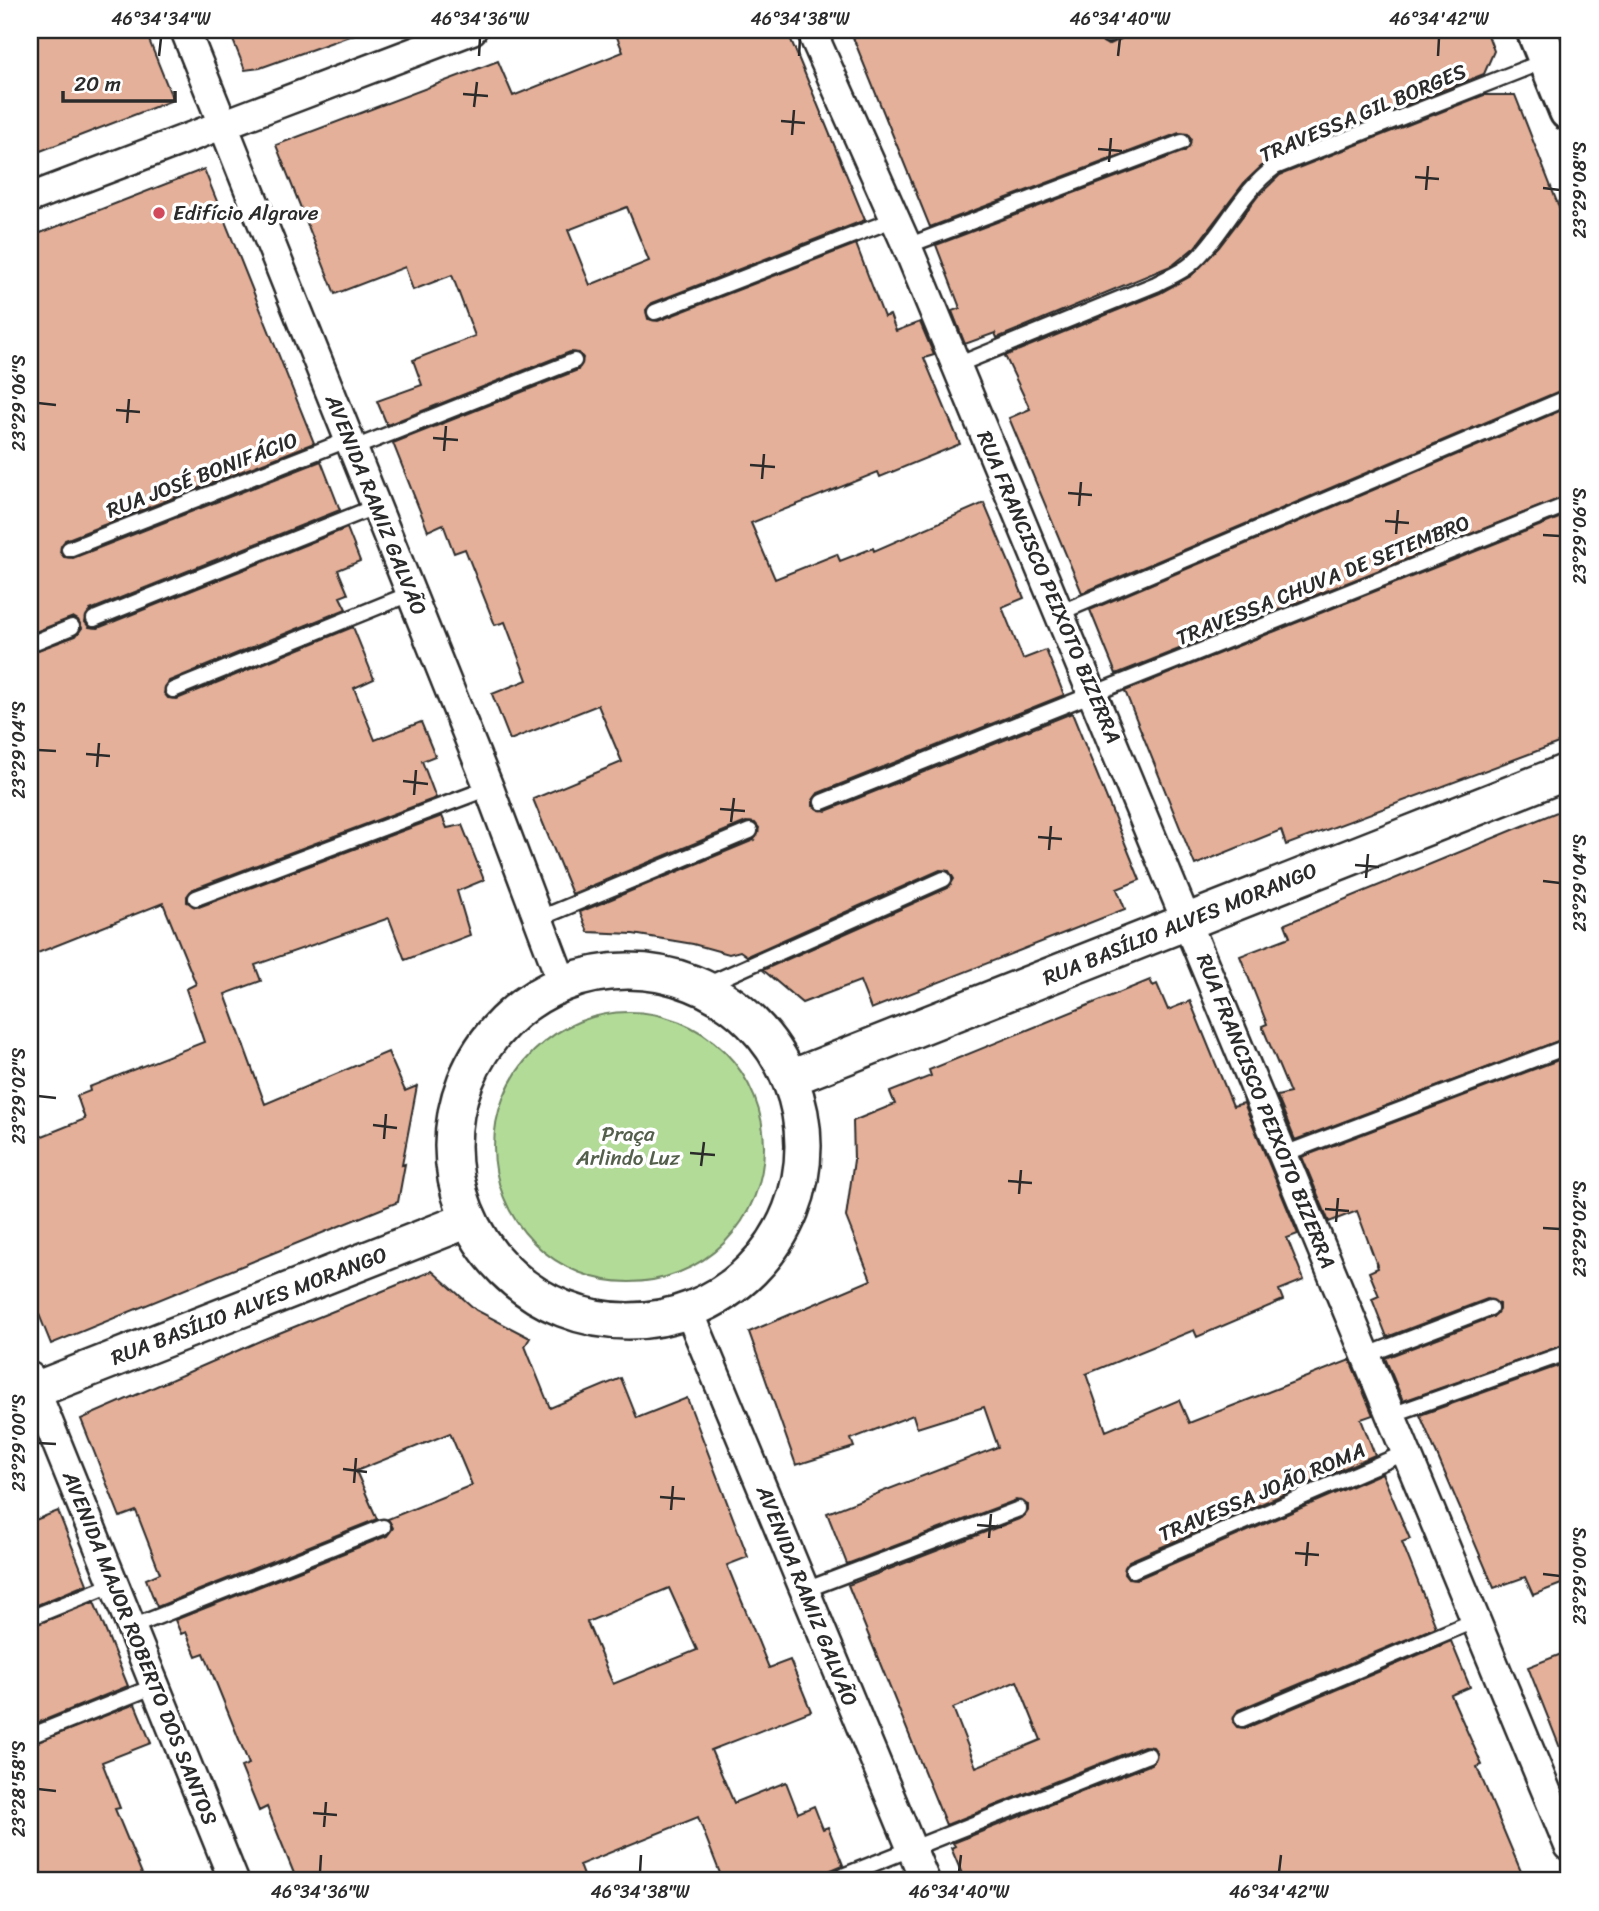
<svg xmlns="http://www.w3.org/2000/svg" width="1599" height="1911" viewBox="0 0 1599 1911" font-family="Sriracha,sans-serif">
<style>
.green{fill:#b2db98;stroke:#6e8362;stroke-width:2}
.building{fill:#e5b099;stroke:#2b2b2b;stroke-width:2;fill-rule:evenodd}
.lines{fill:none;stroke-linecap:round;stroke-linejoin:round}
.service-casing{stroke:#2b2b2b;stroke-width:19}
.minor-casing{stroke:#2b2b2b;stroke-width:33}
.tertiary-casing{stroke:#2b2b2b;stroke-width:40}
.secondary-casing{stroke:#2b2b2b;stroke-width:44}
.service{stroke:#fff;stroke-width:14}
.minor{stroke:#fff;stroke-width:28}
.tertiary{stroke:#fff;stroke-width:35}
.secondary{stroke:#fff;stroke-width:38}
.ticks{fill:none;stroke:#2b2b2b;stroke-width:2.5}
.poi-dot{fill:#d1495b;stroke:#fff;stroke-width:2.5}
.labels{text-anchor:middle;stroke-width:7;stroke-linejoin:round;paint-order:stroke}
.street-label{font-size:21px;fill:#2b2b2b;stroke:#fff}
.poi-label{font-size:21px;fill:#2b2b2b;stroke:#fff;text-anchor:start}
.park-label{font-size:21px;fill:#54604c;stroke:#fff}
.neatline{fill:none;stroke:#2b2b2b;stroke-width:2.5}
.ticks-label{font-size:18px;text-anchor:middle;fill:#2b2b2b}
</style>
<rect width="100%" height="100%" fill="#fff"/>
<filter id="ink" filterUnits="userSpaceOnUse"><feTurbulence type="fractalNoise" baseFrequency=".0143" numOctaves="2"/><feDisplacementMap in="SourceGraphic" scale="14" xChannelSelector="R" yChannelSelector="G"/><feConvolveMatrix kernelMatrix="1 2 1 2 8 2 1 2 1" color-interpolation-filters="sRGB"/></filter>
<g filter="url(#ink)">
<path class="green" d="M494 1147a135 135 0 1 1 270 0a135 135 0 1 1-270 0Z"/>
<path class="building" d="M46,30H145L173,100L30,155V36Z
M229,30H355V34L260,68L245,70Z
M635,30H787L865,220L652,303L646,310L648,319L658,321L856,244L884,317L890,315L896,331L920,322L934,355L924,358L960,444L880,477L878,472L751,523L775,579L837,554L840,561L873,548L874,551L984,503L1024,598L1002,607L1023,659L1046,650L1064,695L818,793L813,800V806L826,811L1072,713L1140,880L1117,889L1125,909L871,1009L860,981L802,1003L763,970L948,888L954,879L949,871L940,870L747,956L740,951L729,954L693,944L633,934L588,932L580,912L754,840L759,828L755,823L746,822L572,894L533,799L622,762L598,705L510,740L492,694L527,680L505,622L495,625L465,549L454,553L443,524L428,531L393,443L578,370L583,358L579,353L570,352L387,425L377,401L422,385L413,360L475,336L452,275L413,290L405,267L335,294L276,145L498,61L513,96L623,52L617,37ZM627,207L649,261L590,285L568,230Z
M850,30H1095L1100,40L1108,45L1121,39L1125,30H1486L1494,51L1484,74L1269,159L1244,183L1195,247L1173,265L997,338L995,333L965,344L952,311L960,308L936,245L1185,151L1191,139L1188,134L1179,133L930,227Z
M1484,95H1515L1569,233V387L1082,593L1009,418L1030,409L1005,356L1160,293L1191,276L1219,247L1258,196L1280,175Z
M204,169L314,443L65,540L60,552L64,557L73,558L321,461L340,510L90,610L85,622L89,627L98,628L347,528L360,561L338,570L348,594L340,597L346,609L169,681L164,693L168,698L177,699L353,627L374,679L354,688L375,740L421,722L435,756L422,761L436,798L193,889L187,896V902L199,907L442,816L447,828L462,825L484,880L457,891L470,935L405,960L389,918L255,965L261,981L225,994L265,1104L388,1052L405,1091L417,1086L402,1165L405,1164L398,1202L51,1344L30,1292V1141L85,1119L77,1096L90,1091L89,1087L204,1042L186,989L196,984L163,903L30,956V653L76,636L82,628L78,620L73,617L30,634V237Z
M1569,407V495L1116,674L1090,610Z
M1569,514V739L1286,845L1281,830L1195,865L1125,691Z
M1569,807V1037L1295,1140L1277,1096L1290,1093L1262,1026L1267,1024L1240,956L1290,937L1285,924Z
M1150,980L1153,986L1157,984L1168,1010L1190,1001L1233,1106L1244,1103L1298,1234L1287,1238L1304,1280L1279,1290L1283,1300L1197,1337L1194,1330L1086,1374L1106,1431L1179,1400L1189,1423L1350,1360L1373,1415L1361,1419L1375,1455L1129,1561L1124,1573L1128,1578L1137,1579L1382,1473L1410,1539L1402,1542L1436,1627L1238,1710L1233,1722L1237,1727L1246,1728L1451,1641L1470,1687L1451,1695L1482,1765L1477,1767L1525,1881H965L951,1848L955,1846L953,1843L1152,1764L1157,1752L1153,1747L1144,1746L946,1825L848,1585L1022,1518L1028,1511V1505L1016,1500L847,1564L827,1513L998,1447L984,1407L917,1428L913,1415L851,1439L854,1447L796,1465L749,1332L871,1280L846,1217L854,1160L853,1121L895,1104L890,1092L931,1076L929,1070ZM1017,1681L1041,1740L976,1767L953,1708Z
M1569,1056V1343L1403,1401L1385,1358L1493,1317L1499,1310V1304L1487,1299L1387,1337L1372,1299L1379,1296L1369,1272L1378,1268L1357,1211L1329,1222L1302,1157Z
M432,1271L476,1310L530,1338L525,1346L550,1408L621,1378L637,1418L687,1398L748,1557L727,1565L769,1668L790,1660L811,1711L711,1750L734,1803L786,1782L798,1813L814,1806L823,1829L828,1827L843,1865L826,1872L821,1881H723L698,1817L579,1865L585,1881H297L267,1807L259,1811L241,1767L249,1764L204,1653L196,1656L186,1632L181,1634L175,1620L387,1536L393,1528L388,1519L472,1485L450,1433L356,1471L377,1519L157,1607L146,1579L160,1573L136,1511L120,1517L81,1419L262,1340ZM669,1588L697,1650L613,1684L587,1622Z
M1569,1362V1581L1533,1595L1525,1577L1494,1588L1420,1415Z
M58,1511L87,1584L30,1608V1522Z
M94,1602L128,1686L30,1726V1627Z
M1569,1651V1768H1568L1528,1667Z
M135,1704L151,1743L102,1762L120,1808L115,1809L145,1881H30V1745Z"/>
<g class="lines">
<g class="service-casing">
<path id="service" d="M1105,30L1108,35L1116,31
M907,246L1182,142
M655,312L895,219
M957,365L1156,284C1167,278 1180,273 1190,265C1223,236 1239,193 1275,167L1547,60
M354,448L574,361
M69,549L350,439
M1059,613L1569,397
M94,619L377,506
M30,644L72,627
M173,690L412,593
M822,802L1569,504
M196,898L489,788
M538,919L750,831
M704,986L944,879
M1284,1154L1569,1046
M1367,1355L1490,1308
M1391,1415L1569,1352
M1133,1570L1407,1452
M805,1590L1019,1509
M30,1618L114,1584
M132,1627L383,1527
M1242,1719L1476,1620
M30,1736L155,1686
M830,1881L1148,1755"/>
</g>
<g class="minor-casing">
<path id="minor" d="M185,30L489,788L562,982
M811,30L907,246L1569,1846
M30,198L472,30
M689,1311L925,1881
M30,1377L234,1881"/>
</g>
<g class="tertiary-casing">
<path id="tertiary" d="M453 1146a175 175 0 1 1 350 0a175 175 0 1 1-350 0Z
M791,1078L1569,771
M30,1392L468,1220"/>
</g>
<g class="secondary-casing">
<path id="secondary" d="M1536,30L1569,111"/>
</g>
<use href="#service" class="service"/>
<use href="#minor" class="minor"/>
<use href="#tertiary" class="tertiary"/>
<use href="#secondary" class="secondary"/>
</g>
</g>
<path class="ticks" d="M159,56L161,38M479,56L480,38M799,56L800,38M1118,56L1120,38M1438,56L1439,38M463,94L488,96M474,107L477,82M781,121L805,123M792,135L794,110M1098,149L1122,151M1109,162L1111,138M1415,177L1439,179M1543,188L1560,190M1426,190L1428,166M38,403L56,405M116,410L140,412M127,423L129,399M433,438L458,440M444,451L446,426M750,465L775,467M762,479L764,454M1068,493L1092,495M1079,506L1081,482M1385,521L1409,523M1396,534L1398,510M1543,535L1560,536M38,750L56,751M86,754L110,756M97,767L99,743M403,781L428,784M414,795L416,770M720,809L745,811M731,822L734,798M1038,837L1062,839M1049,850L1051,826M1355,865L1379,867M1366,878L1368,854M1543,881L1560,883M38,1096L56,1098M373,1125L397,1128M384,1139L386,1114M690,1153L715,1155M701,1166L704,1142M1008,1181L1032,1183M1019,1194L1021,1170M1325,1209L1349,1211M1336,1222L1338,1198M1543,1228L1560,1229M38,1443L56,1444M343,1469L367,1472M354,1483L356,1458M660,1497L685,1499M671,1510L673,1486M977,1525L1002,1527M989,1538L991,1514M1295,1553L1319,1555M1306,1566L1308,1542M1543,1574L1560,1576M38,1789L56,1791M313,1813L337,1815M324,1827L326,1802M320,1872L321,1855M640,1872L641,1855M959,1872L961,1855M1279,1872L1281,1855"/>
<circle class="poi-dot" cx="159" cy="213" r="7"/>
<g class="labels">
<g class="street-label">
<text transform="translate(1363 113) rotate(-23)" y="7">TRAVESSA GIL BORGES</text>
<text transform="translate(202 475) rotate(-21)" y="7">RUA JOSÉ BONIFÁCIO</text>
<text transform="translate(376 505) rotate(68)" y="7">AVENIDA RAMIZ GALVÃO</text>
<text transform="translate(1323 580) rotate(-22)" y="7">TRAVESSA CHUVA DE SETEMBRO</text>
<text transform="translate(1049 587) rotate(67)" y="7">RUA FRANCISCO PEIXOTO BIZERRA</text>
<text transform="translate(1180 924) rotate(-22)" y="7">RUA BASÍLIO ALVES MORANGO</text>
<text transform="translate(1266 1111) rotate(68)" y="7">RUA FRANCISCO PEIXOTO BIZERRA</text>
<text transform="translate(249 1306) rotate(-21)" y="7">RUA BASÍLIO ALVES MORANGO</text>
<text transform="translate(1262 1492) rotate(-23)" y="7">TRAVESSA JOÃO ROMA</text>
<text transform="translate(807 1596) rotate(68)" y="7">AVENIDA RAMIZ GALVÃO</text>
<text transform="translate(140 1648) rotate(68)" y="7">AVENIDA MAJOR ROBERTO DOS SANTOS</text>
</g>
<g class="poi-label">
<text x="173" y="220">Edifício Algrave</text>
</g>
<g class="park-label">
<text x="628" y="1141">Praça<tspan x="628" dy="24">Arlindo Luz</tspan></text>
</g>
</g>
<rect width="1599" height="1911" fill="none" stroke="#fff" stroke-width="77"/>
<path d="M63 91v10h112v-10" fill="none" stroke="#2b2b2b" stroke-width="3.5"/>
<text x="74" y="91" font-size="21" fill="#2b2b2b" stroke="#ffffff" stroke-width="5" paint-order="stroke">20 m</text>
<rect x="38" y="38" width="1522" height="1834" class="neatline"/>
<g class="ticks-label">
<text x="161" y="25">46°34'34"W</text>
<text x="480" y="25">46°34'36"W</text>
<text x="800" y="25">46°34'38"W</text>
<text x="1120" y="25">46°34'40"W</text>
<text x="1439" y="25">46°34'42"W</text>
<text transform="translate(1580 190) rotate(-90)" y="6">23°29'08"S</text>
<text transform="translate(19 403) rotate(-90)" y="6">23°29'06"S</text>
<text transform="translate(1580 536) rotate(-90)" y="6">23°29'06"S</text>
<text transform="translate(19 750) rotate(-90)" y="6">23°29'04"S</text>
<text transform="translate(1580 883) rotate(-90)" y="6">23°29'04"S</text>
<text transform="translate(19 1096) rotate(-90)" y="6">23°29'02"S</text>
<text transform="translate(1580 1229) rotate(-90)" y="6">23°29'02"S</text>
<text transform="translate(19 1443) rotate(-90)" y="6">23°29'00"S</text>
<text transform="translate(1580 1576) rotate(-90)" y="6">23°29'00"S</text>
<text transform="translate(19 1789) rotate(-90)" y="6">23°28'58"S</text>
<text x="320" y="1898">46°34'36"W</text>
<text x="640" y="1898">46°34'38"W</text>
<text x="959" y="1898">46°34'40"W</text>
<text x="1279" y="1898">46°34'42"W</text>
</g>
</svg>
